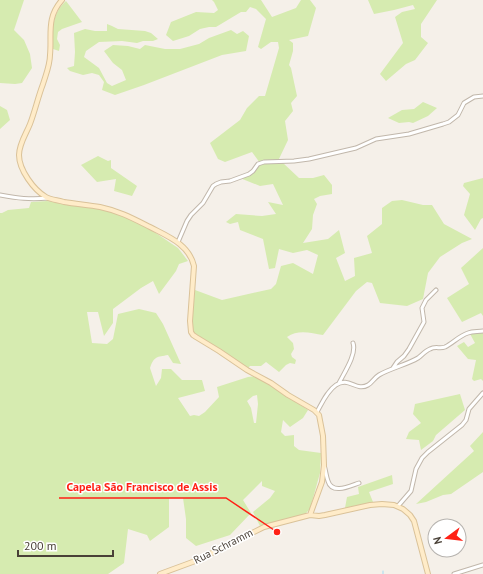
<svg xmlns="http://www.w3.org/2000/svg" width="483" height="574" viewBox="0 0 483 574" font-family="'PT Sans',sans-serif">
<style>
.green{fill:#d6ebb0;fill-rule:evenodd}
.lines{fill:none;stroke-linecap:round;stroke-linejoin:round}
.stream{stroke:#a3dbf4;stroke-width:1}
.street-casing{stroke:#c1b7ab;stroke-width:5}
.secondary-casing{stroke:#dac299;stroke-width:6}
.street{stroke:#fff;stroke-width:3}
.secondary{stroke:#ffecc9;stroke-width:4}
.labels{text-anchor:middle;stroke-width:3;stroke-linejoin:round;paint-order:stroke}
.street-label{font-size:11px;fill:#494037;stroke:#fff}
.leader{fill:none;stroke:#ff2116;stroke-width:1.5}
.callout-dot{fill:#ff2116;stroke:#fff;stroke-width:1.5}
.callout-label{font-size:12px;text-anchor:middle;font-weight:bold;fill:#ff2116;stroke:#fff;stroke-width:3;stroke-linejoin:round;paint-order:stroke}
</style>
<rect width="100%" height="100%" fill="#f5f0e9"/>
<path class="green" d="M0,0H24L14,30L24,40L30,54L32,68L22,83L15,84L0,83Z
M212,0H261L272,17L296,8L301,0H310L316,8L308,36L289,40L293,43V51L289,65L291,68L297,96L291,103L293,111L285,121L288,140L278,161L282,162L299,178H313L324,175L332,185V194L320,196L314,199L317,204L313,215L312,229L303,243L328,239L339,230L345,253L336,258L345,281L355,276L354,258L372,253L367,236L382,224V208L392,201L402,200L423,205H432L444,224L472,239L462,243L440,257L428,273L423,299L407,306L380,303L372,283L367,282L356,291L323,335C311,333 298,329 287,337L293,343L294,349L291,354L292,357L296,360L295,364L290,363L286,365L279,372L266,362L261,366H250L247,369L215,346L197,337C187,328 193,302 195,290L222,300L271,289L276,284L281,266L293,263L313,274L318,255L307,250L293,253L279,249L275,268L269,269L263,239L240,230L238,222L230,224L226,222L236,214L262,216L276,214L268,202L283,205L273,184L260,186L240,178L249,174L260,163L252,152L225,162L218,159L210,143L240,120L247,108L259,96H265L279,48L278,42H271L261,49L258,47L266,19L256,9L250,7L246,12H241L216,27H209L200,29L189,36L173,41L166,35L171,22L196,12L214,13L218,10L214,2Z
M368,0H437L421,24V37L428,43L415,60L406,64L386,81L380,74L403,43L395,17L402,12L415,9L413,5L394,10L374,14Z
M66,1L82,22L62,29L58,32L57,39L60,45L59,51L53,49C52,32 51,14 66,1Z
M107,24L112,26L118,29L145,31L151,33L158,39L153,41H143L137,43L122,41L99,42L86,51L84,57L99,68L107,83L112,86L126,80L122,70L113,63L104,51L113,45L128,46L140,49L145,45L165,49H180L199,44L209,38L231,30L237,34L243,31L249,36L246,51L222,55L144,85L115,95L102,90L104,82L99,75L92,73L83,75L70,71L67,68L74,66L75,52L74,33L85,29L95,31H107Z
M423,102L437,108L428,116L413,123L409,122L399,123L388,118L402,110L414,109Z
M0,106L7,110L10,120L0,129Z
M98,156L108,161L111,160V168L137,186L132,196L114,191L116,179L97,182L81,165Z
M483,178V218L481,219L475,230L464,215L470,194L463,186L464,183Z
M47,201L103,209L141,223L178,248L188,261L179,264L176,271L159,294L153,281L141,288L113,309V323L104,336L98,312H87L92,343L107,344L113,339L118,314L139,309L156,313L163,324L181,364L173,363L168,355C157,357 154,356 150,368L156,386L161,378L162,369H171L182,380H202L205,391L178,398L190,416L194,415L199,416L205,412L219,397L217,387L248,377L257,376L308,410L303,418L290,427L283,420L281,432L285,436L294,435V446L299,450L321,453L320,473L310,509L305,514L301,516L260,526L253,512L270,498L275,491L262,486V481L243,500L251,513L230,535L196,546L186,538V519L183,498H169V527L150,541L147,535L128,529L124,563L108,574H0V213H2L8,210L29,208L31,202ZM257,395L258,404L256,423H254L251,408L247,401L253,396Z
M483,248V316L481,313L462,322L447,298L469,284L461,268Z
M483,331V381L481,379L474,381L472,379L476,360L468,359L457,346L464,342L468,347L475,343L469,332Z
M460,394L465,410L436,435L433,441L421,450L419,440L406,439L409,432L421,423L413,414L415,404Z
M483,432V472L451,494L443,495L426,502L416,504L474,451L470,446Z
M392,475L393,484L369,492L373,502L345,508L347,497L359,494L358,487Z"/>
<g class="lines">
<path class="stream" d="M383,571V574"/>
<g class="street-casing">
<path id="street" d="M0,195C17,198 30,200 48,198
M178,242L187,221L191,215L203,203L213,186L216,184L221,182L230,181L249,174L253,171L258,164L264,162L294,161L309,159L356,148L376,139L409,134L443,124L449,122L458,115L464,103L474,97L483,96
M393,368L397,362L404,356L409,349L424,322L422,308L426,300L436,290
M339,383C344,373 357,354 353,343
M317,412C322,403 327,391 336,385C349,376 356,392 368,385C372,383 374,378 379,375C391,368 406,365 418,358C422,355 425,351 430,349C435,346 440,349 445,347C453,343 459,336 468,333C473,331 478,332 483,331
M324,465C326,471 326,476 328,481C332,495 350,486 359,483
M398,506L411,491L416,469L422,458L428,452L462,425L466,420L469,409L483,393
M454,574L483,565"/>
</g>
<g class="secondary-casing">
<path id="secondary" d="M62,0C46,18 52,34 50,55C50,65 46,74 43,84C38,97 35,111 30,124C26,134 19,144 19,155C19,170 34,190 46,197C51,200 58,200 64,202C76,204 88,205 100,207C119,211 132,218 150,227C167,236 189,244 194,266L190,321L191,332L193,335L196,337L219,351L247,370L271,383L288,395L314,410L319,415L323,436L324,465L322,482L310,515
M160,574L198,560L264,527L310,515L319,516L325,515L370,505L382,504L394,505L403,509L410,515L414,521L428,574"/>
</g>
<use href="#street" class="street"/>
<use href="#secondary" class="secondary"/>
</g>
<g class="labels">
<g class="street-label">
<text transform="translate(223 546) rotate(-27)" y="4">Rua Schramm</text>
</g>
</g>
<path class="leader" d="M277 532L226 498H59"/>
<circle class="callout-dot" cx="277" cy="532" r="4"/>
<g class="callout-label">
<text x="142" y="491">Capela São Francisco de Assis</text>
</g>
<g transform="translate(447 538) rotate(255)"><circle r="19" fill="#ffffff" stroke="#b6b3af"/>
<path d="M0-3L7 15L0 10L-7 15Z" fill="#ff2116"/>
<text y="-6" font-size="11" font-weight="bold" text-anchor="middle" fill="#494037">N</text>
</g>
<path d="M18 550v6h95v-6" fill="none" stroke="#494037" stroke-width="2"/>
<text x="24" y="550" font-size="12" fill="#494037" stroke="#ffffff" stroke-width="3" paint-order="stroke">200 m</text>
</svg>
